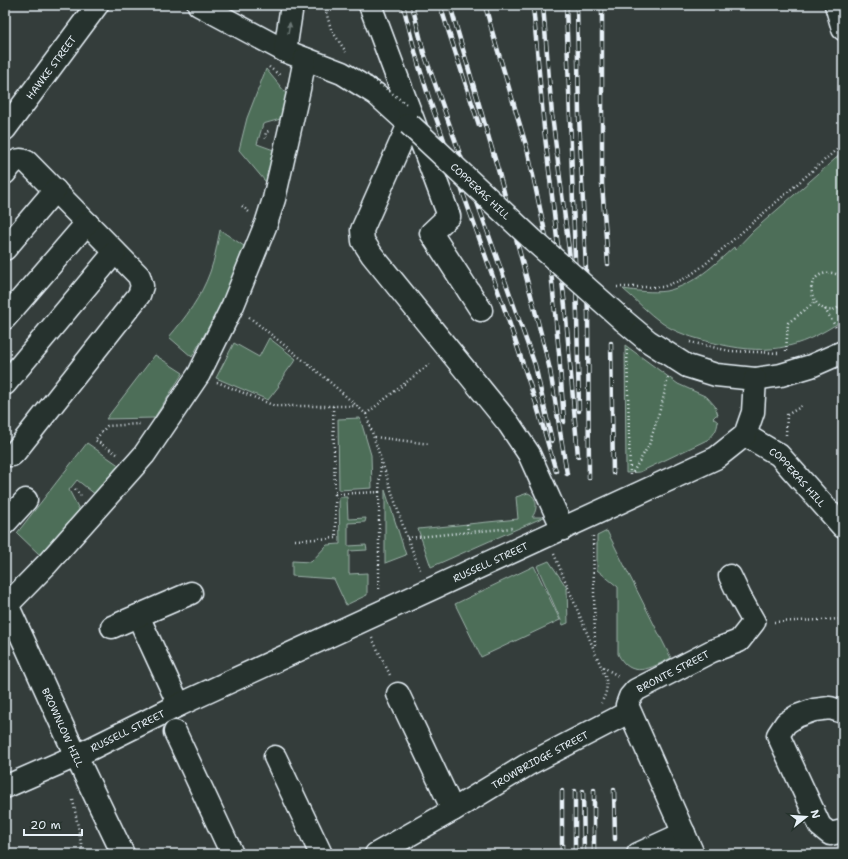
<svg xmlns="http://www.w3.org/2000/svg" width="848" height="859" viewBox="0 0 848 859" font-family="'Shantell Sans',sans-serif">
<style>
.green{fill:#4e6e59;stroke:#9bb0a8}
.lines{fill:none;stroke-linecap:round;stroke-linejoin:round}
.minor-casing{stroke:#e8f1f8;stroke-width:25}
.path{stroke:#e8f1f8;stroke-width:2.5;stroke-dasharray:1 3;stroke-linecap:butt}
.minor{stroke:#26332d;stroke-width:22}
.rail-casing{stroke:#e8f1f8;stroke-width:4.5}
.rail{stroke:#26332d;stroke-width:3;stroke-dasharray:9;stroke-linecap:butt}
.minor-bridge-casing{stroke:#e8f1f8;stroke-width:25;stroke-linecap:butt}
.path-bridge{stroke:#e8f1f8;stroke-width:2.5;stroke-dasharray:1 3;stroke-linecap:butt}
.minor-bridge{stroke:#26332d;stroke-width:22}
.oneway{fill:#6a7674}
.labels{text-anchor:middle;stroke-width:3;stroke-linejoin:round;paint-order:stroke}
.street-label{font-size:10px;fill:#e8f1f8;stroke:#26332d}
</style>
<rect width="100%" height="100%" fill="#343d3b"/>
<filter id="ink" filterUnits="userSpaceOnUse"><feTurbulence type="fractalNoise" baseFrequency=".025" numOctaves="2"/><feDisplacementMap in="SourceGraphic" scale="8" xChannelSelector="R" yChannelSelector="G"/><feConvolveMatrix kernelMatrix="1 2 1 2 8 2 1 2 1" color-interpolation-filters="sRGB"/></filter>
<g filter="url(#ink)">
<path class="green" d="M266,69L294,103L291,116L263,124L257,144L282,153L270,187L239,150L247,118Z
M843,152V320C796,351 765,356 710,342C694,338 676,333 662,323C648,313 636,300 623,289C636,291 653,293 666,291C694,285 714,265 734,247L735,250L753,231Z
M220,230L247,248L224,299L192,357L169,337C186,317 201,297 210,272C215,259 217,243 220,230Z
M269,338L296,359L285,374V375L278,385L279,386L268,400L216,378L234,343L259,357Z
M625,345L678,384L707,397L715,406L718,415H716L713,418L718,422C717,430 714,435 707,440L640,472L626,473Z
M155,355L183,373L154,418L106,419Z
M360,418L371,455L372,488L339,490L338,419Z
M87,443L120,466L96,495L77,480L69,490L81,513L41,556L17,533Z
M385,490L406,555L385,563Z
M528,493C538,497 538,510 532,517H544L431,567L418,529L518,519L516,497Z
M339,497H347L348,519L366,518L365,522L348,523V546L366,545L367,550L349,551V574L367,573V595L346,605L334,579L292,576V561L311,562L327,545L340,544Z
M607,531L671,658C651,668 631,680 618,654V587L597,570V536Z
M549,561L567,588L568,623L563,625L537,566Z
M534,566L560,620L481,657L455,604Z"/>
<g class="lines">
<g class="minor-casing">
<g id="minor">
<path d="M199,5L285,51L342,73L376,94L409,124L362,230L363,241L372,255L509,424L529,454L563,529"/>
<path d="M370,5L449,216L431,233L481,310"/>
<path d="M836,5L843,29"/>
<path d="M285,51L292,5"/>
<path id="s1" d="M5,129L97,5"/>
<path d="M5,173C11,165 16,156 27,162L139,276L142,286L139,295L15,452L12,455H5"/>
<path d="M5,249L55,190"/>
<path d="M5,318L87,223"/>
<path d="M624,321L648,341L687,366L716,375L755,379L781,375L811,366L843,352"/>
<path d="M5,384L115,252"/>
<path id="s2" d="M745,435L779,455L843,527"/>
<path d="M5,523L26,500"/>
<path id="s3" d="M5,600L76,756L123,854"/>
<path d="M7,605L47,564L144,455L199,374L233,305L266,224L274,199L299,89L305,59"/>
<path d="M138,616L179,705"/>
<path d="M112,627L191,593"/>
<path d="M398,694L453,810"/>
<path d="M843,712L830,708L814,710L797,716L786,723L778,735L820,826L830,834L843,831"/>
<path d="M175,732L232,854"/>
<path d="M275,757L321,854"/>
<path id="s4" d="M5,787L76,756L179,705L716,458L745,435L753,412L755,379"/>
<path id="s5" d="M376,854L453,810L527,765L629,712"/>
<path d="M638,854L684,833"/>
<path id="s6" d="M693,854L627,705L630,697L636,690L712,651L739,641L754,622L740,597L730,576"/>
</g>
</g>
<path class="path" d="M324,5L331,29L346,52
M269,67L281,76
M266,138L265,137L266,132L269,131
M242,206L249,212
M843,278C838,274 832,272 826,273C795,279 820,327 843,304
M617,287H663L686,278L703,266L843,144
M825,309L837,329
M249,317L323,376L366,414L405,532L421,572
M690,342L730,351L780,353
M627,350L630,475
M786,351L788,323L815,302
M217,382L275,406H357
M333,406L335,494L379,492V590
M366,414L432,362
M786,435L787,415L802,406
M375,437L430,444
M117,454L95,440L107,426L140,424
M633,472L649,445L662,403L668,378
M75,489L81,496
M379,492L381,461
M467,524L468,532
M593,536L595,647
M407,538L512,528
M295,540L336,538L335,494
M554,554L605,676C608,686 607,693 601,703
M774,622L843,619
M372,638L390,675
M603,667L620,677
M73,800L83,854"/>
<use href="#minor" class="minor"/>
<g class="rail-casing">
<path id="rail" d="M403,5L418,63L430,101L507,316L536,403L556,471
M412,5L424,53L535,365L552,441
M440,5L479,125
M450,5L499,173L545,349L550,370L567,474
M485,5L492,31L528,152L549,251L559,353L564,422
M533,5L544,128L565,306L578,456
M543,5L552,115L570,258
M566,5L577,315L579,411
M577,5L579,115L588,314L589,478
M602,5V184L608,264
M611,343L613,473
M594,790V854
M614,790L615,839
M562,791V854
M575,791V854
M583,791L584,854"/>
</g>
<use href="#rail" class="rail"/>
<g class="minor-bridge-casing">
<g id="minor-bridge">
<path id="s7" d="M409,124L533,240L624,321"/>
</g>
</g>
<path class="path-bridge" d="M367,74L406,104"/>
<use href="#minor-bridge" class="minor-bridge"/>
</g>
<defs><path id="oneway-solid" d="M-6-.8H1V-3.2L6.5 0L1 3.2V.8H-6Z"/></defs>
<use class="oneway" href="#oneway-solid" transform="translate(289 28) rotate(-81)"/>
</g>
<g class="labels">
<g class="street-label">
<text dy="4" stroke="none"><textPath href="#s1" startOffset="77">HAWKE STREET</textPath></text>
<text dy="4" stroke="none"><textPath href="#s7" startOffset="98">COPPERAS HILL</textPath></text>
<text dy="4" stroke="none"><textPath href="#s2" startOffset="68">COPPERAS HILL</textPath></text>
<text dy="4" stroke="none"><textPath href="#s4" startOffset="535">RUSSELL STREET</textPath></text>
<text dy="4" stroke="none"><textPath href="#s6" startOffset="222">BRONTE STREET</textPath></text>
<text dy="4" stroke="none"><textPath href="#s3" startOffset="140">BROWNLOW HILL</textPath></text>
<text dy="4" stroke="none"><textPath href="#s4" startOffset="135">RUSSELL STREET</textPath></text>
<text dy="4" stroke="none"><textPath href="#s5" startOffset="189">TROWBRIDGE STREET</textPath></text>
</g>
</g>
<rect width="848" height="859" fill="none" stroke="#26332d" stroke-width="20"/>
<rect x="10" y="10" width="828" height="839" fill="none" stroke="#e8f1f8" stroke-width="1.5" filter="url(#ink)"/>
<g transform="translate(806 817) rotate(73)" stroke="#26332d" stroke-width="3" paint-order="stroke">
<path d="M0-3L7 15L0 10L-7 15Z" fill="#e8f1f8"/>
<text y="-6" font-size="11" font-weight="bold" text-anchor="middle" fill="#e8f1f8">N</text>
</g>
<path d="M24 829v6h58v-6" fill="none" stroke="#e8f1f8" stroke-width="2"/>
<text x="30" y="829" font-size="12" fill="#e8f1f8" stroke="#26332d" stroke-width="3" paint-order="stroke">20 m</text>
</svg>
